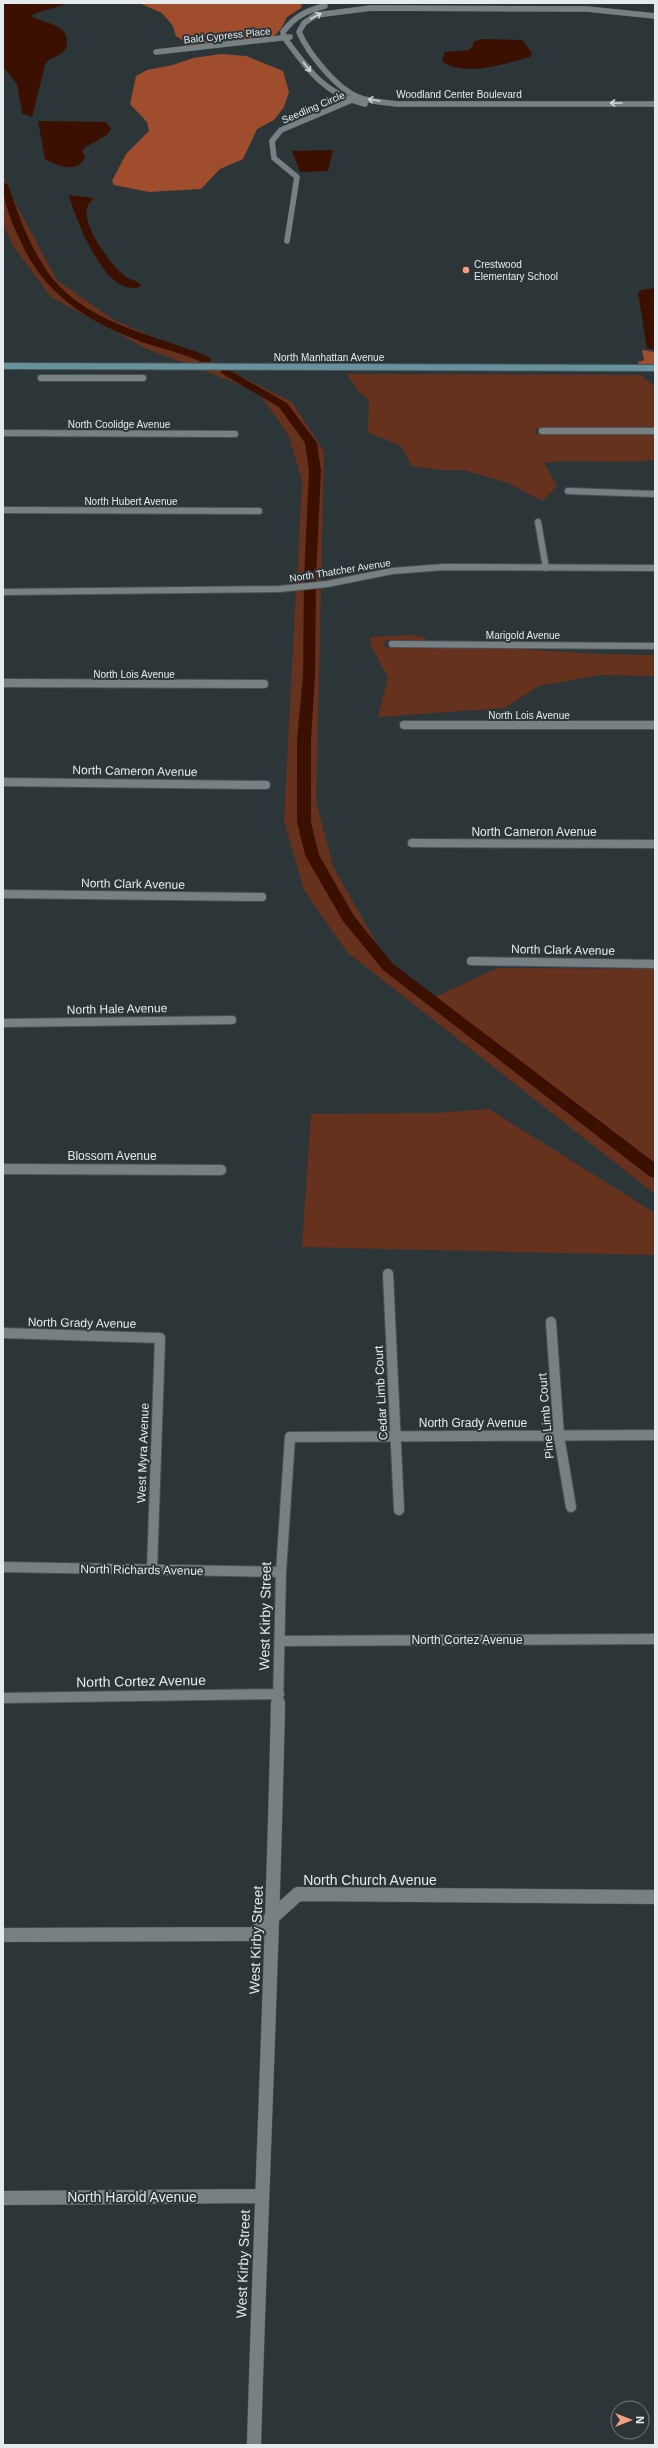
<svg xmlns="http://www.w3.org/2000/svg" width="658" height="2448" viewBox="0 0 658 2448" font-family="Arial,sans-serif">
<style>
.green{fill:#67321d}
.forest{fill:#a04d2d}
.water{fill:#3b1001}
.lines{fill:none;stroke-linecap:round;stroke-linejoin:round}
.canal{fill:#3b1001;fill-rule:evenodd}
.street-far4-casing{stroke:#4a5254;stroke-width:6}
.street-far3-casing{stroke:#4a5254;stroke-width:8}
.street-far2-casing{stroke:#4a5254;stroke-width:10}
.street-far1-casing{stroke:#4a5254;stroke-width:12}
.street-casing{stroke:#4a5254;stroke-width:15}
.secondary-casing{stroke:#4a5254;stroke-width:8}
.street-far4{stroke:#778184;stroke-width:5.5}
.street-far3{stroke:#778184;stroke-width:6}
.street-far2{stroke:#778184;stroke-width:8}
.street-far1{stroke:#778184;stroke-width:10}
.street{stroke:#778184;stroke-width:14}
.secondary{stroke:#67919c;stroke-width:6}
.oneway{stroke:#cfd5d7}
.poi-dot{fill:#f3a081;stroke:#2c3538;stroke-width:1.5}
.labels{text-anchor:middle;stroke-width:4;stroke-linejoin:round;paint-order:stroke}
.far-street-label{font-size:10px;fill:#e5eaec;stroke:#2c3538}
.far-poi-label{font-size:10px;fill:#e5eaec;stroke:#2c3538;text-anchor:start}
.street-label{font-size:12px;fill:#e5eaec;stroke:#2c3538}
.near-street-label{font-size:14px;fill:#e5eaec;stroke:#2c3538}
</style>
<rect width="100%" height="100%" fill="#2c3538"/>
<path class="green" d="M3,174L10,193L57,280L114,320L216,364H187L149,350L51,297L13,246L3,223Z
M200,369H226L292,402L324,452L321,581L297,584L302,481L289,436L258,392Z
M347,374L641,375L655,387V428H536V434H655V460C618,464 581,459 544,463L557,486L543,501L508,483L464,470H441L412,466L401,446L368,432L369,400L357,390Z
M321,588L316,801L333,866L386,960L435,997L498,968L655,969V1194L347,952L304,890L284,821L296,590Z
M412,635L422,637L428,640H385L384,647L520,649L596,654L655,655V676L600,675L539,686L505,708L378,717L388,678L371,645L370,637Z
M489,1109L655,1213V1255L302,1247L311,1114L435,1113Z"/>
<path class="forest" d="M139,3H302L301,8L287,17L281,29L273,37L184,46L182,40L176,36L173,26L162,13Z
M221,54L246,56L283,71L289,92L284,107L274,120L257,129L243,159L220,169L201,189L149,192L114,185L112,181L126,154L149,131L147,122L130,104L136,76L147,70L173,65L193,58Z
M642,350L655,352V365H639L638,362L644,360Z"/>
<path class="water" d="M3,3H69L33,14L32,17C45,23 68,25 67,42C67,46 66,49 62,53C55,58 49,57 45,65L32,117L22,113L17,84L3,66Z
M482,39L522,40L532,53L530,57C507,63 463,78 442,61L445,52L469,50L473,46V42Z
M38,121L106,122L111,129L107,135L84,148L82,151L85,157C79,174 56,166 45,159Z
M333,150L328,171L300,172L292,151Z
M69,195L94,198C92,200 90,202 88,205C79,223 112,267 126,277C131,281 138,280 141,286C107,302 75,218 69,195Z
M655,288V350L647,348L638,293L641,290Z"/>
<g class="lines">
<path class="canal" d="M3,182L8,185C18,213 28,243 45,268C79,321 148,333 202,354L210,358V362H202C184,354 164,349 145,343C89,323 44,295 20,240C11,221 3,203 3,182Z
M225,368L287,403L317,443L321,471L316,577L315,677L311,739V822L319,855L354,916L393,964L655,1163V1178L649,1176L383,970L343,921L305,855L297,822V739L303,677L304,577L309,471L305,443L279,407L221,373V369Z"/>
<g class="street-far4-casing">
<path id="street-far4" d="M325,6C307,10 294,17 283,32L284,37C308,70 324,94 365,104
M655,16L587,9L371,8L316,15L304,23L299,32C308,53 338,91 361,98C372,102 385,102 397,104H655
M156,52L290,37
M287,241L297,177L274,158L272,141L281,130L352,100"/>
</g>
<g class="street-far3-casing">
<path id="street-far3" d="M41,378H143
M542,431H655
M3,433L235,434
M568,491L655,494
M3,510L259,511
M538,522L546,568
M3,592L279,589L327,584L392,571L444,567L655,568
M392,644L655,646"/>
</g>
<g class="street-far2-casing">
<path id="street-far2" d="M3,683L264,684
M404,725H655
M3,782L266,785
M412,843L655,844
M3,894L262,897
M471,961L655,964
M3,1023L232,1020"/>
</g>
<g class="street-far1-casing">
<path id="street-far1" d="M3,1169L221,1170
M388,1274L399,1510
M551,1322L559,1436L571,1507
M3,1333L160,1338L152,1570
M3,1567L281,1572
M280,1641L655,1639
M3,1698L279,1694
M278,1704L281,1572L290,1437L655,1435"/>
</g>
<g class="street-casing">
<path id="street" d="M3,1935L254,1934L298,1894L655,1897
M3,2198L261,2196
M254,2445C261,2197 273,1950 278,1703"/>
</g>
<g class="secondary-casing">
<path id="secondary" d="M3,366L655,368"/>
</g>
<use href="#street-far4" class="street-far4"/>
<use href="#street-far3" class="street-far3"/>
<use href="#street-far2" class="street-far2"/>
<use href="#street-far1" class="street-far1"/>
<use href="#street" class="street"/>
<use href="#secondary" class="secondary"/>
</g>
<defs><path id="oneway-shaft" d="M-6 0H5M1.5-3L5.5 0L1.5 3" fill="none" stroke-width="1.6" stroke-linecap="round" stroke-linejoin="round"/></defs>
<g class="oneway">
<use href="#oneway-shaft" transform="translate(316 16) rotate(-27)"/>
<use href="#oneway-shaft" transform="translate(307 67) rotate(52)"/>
<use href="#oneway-shaft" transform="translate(374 100) rotate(-171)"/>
<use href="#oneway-shaft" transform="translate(616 103) rotate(180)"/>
</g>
<circle class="poi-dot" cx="466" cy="270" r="4"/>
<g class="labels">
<g class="far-street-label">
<text transform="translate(227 35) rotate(-6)" y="4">Bald Cypress Place</text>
<text x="459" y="98">Woodland Center Boulevard</text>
<text transform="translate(313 107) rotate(-23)" y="4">Seedling Circle</text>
<text x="329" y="361">North Manhattan Avenue</text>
<text x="119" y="428">North Coolidge Avenue</text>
<text x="131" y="505">North Hubert Avenue</text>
<text transform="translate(340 570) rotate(-9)" y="4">North Thatcher Avenue</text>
<text x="523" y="639">Marigold Avenue</text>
<text x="134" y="678">North Lois Avenue</text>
<text x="529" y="719">North Lois Avenue</text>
</g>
<g class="far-poi-label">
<text x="474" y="268">Crestwood<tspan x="474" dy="12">Elementary School</tspan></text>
</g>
<g class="street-label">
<text transform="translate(135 771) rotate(1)" y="4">North Cameron Avenue</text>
<text x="534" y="836">North Cameron Avenue</text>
<text transform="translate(133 884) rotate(1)" y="4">North Clark Avenue</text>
<text transform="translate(563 950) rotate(1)" y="4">North Clark Avenue</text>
<text transform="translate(117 1009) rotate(-1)" y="4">North Hale Avenue</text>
<text x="112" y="1160">Blossom Avenue</text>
<text transform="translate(82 1323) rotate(1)" y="4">North Grady Avenue</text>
<text transform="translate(381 1393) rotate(-93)" y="4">Cedar Limb Court</text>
<text transform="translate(546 1416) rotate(-95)" y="4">Pine Limb Court</text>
<text x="473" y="1427">North Grady Avenue</text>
<text transform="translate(143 1453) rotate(-88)" y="4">West Myra Avenue</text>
<text transform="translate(142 1570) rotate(1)" y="4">North Richards Avenue</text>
<text x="467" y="1644">North Cortez Avenue</text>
</g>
<g class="near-street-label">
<text transform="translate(265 1616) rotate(-89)" y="5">West Kirby Street</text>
<text transform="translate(141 1681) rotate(-1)" y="5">North Cortez Avenue</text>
<text x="370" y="1885">North Church Avenue</text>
<text transform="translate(256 1940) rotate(-88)" y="5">West Kirby Street</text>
<text x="132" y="2202">North Harold Avenue</text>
<text transform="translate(243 2264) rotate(-88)" y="5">West Kirby Street</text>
</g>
</g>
<rect width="658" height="2448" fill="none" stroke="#e5eaec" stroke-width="8"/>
<g transform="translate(630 2420) rotate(90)"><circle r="19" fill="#2c3538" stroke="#767d80"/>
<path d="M0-3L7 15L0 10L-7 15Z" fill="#f3a081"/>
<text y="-6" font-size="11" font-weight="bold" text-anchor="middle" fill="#e5eaec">N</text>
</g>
</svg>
